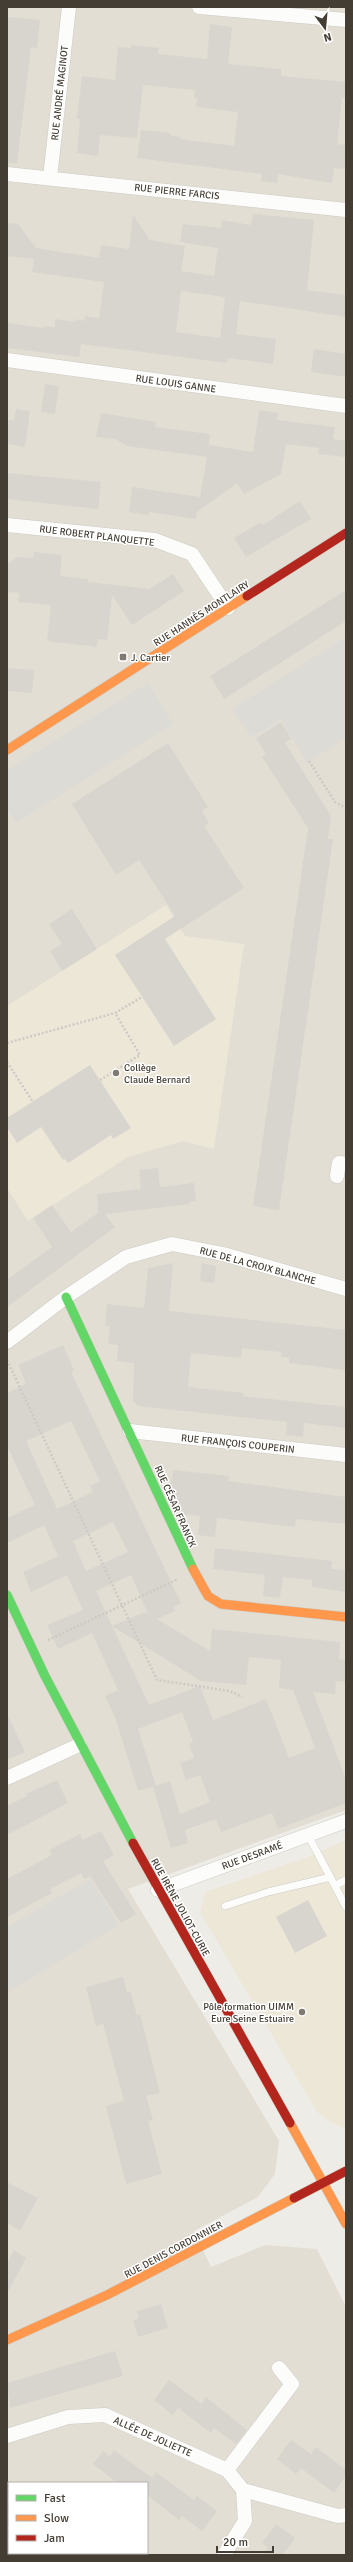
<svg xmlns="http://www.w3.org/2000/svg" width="353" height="2562" viewBox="0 0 353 2562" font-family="Signika,sans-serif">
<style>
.residential{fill:#e3ded3;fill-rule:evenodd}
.education{fill:#ede7d8}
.parking{fill:#dddbd6}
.building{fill:#d8d5cf;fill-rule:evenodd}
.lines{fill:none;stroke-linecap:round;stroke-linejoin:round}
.lane-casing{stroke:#cccac4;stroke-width:8}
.street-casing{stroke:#cccac4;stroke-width:15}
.fast-casing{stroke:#cec9bd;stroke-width:10}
.slow-casing{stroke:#cec9bd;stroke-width:10}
.jam-casing{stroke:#cec9bd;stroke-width:10}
.path{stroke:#cdcac6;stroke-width:2.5;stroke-dasharray:2 2;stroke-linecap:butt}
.lane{stroke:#fcfcfb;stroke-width:7}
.street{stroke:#fcfcfb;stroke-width:14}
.fast{stroke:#63d668;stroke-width:9}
.slow{stroke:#ff974d;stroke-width:9}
.jam{stroke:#b3261e;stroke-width:9}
.poi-dot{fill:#807a72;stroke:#fff;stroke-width:1.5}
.labels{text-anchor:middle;stroke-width:3;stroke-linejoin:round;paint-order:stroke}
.street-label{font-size:10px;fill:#443d33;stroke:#fff}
.poi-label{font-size:10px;fill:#443d33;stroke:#fff;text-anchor:start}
</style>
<rect width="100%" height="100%" fill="#eeece6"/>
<path class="residential" d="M7,7H346V1810L128,1889L279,2141L275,2174L258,2197L194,2231L211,2267L265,2245L317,2249L346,2307V2555H7ZM9,2483H147V2553H9Z"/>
<path class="education" d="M166,905L185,936L244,944L214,1149L183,1141L128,1157L28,1221L7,1188V1006Z
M346,1840V2129L334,2124L317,2112L200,1912L205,1892L308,1857Z"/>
<path class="parking" d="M346,637V738L307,763L281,720L251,737L232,709Z
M148,683L173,724L16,823L7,809V770Z
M90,1879L119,1925L7,1993V1927Z"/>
<path class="building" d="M7,17L40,20L37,48L31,47L17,163H7Z
M210,24L232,27L228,64L281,69V76L346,82V98H342L337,144L346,145V169L334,168L332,183L278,174L277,183L261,181L262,174L137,158L141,130L171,133V136L181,137L180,139L234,146L238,112L196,107L197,98H194L195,90L143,85L137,138L100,135L98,156L77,153L80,119H77L82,76L115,80L118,47L131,48V45L159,48L158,54L207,59Z
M253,214L314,220L307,290L346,295V317L240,301L236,334L276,339L273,364L228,358L227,363L81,344L79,357L7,348V323L44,328V326L55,327V319L75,322L76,319L84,321L85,316L99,318L104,282L32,272L34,259L7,256V223L18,224L36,248L99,258L101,245L129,249L133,215L150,240L185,246L181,271L214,276L218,248L180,242L183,224L221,228L222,220L251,225ZM181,291L225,297L220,338L176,332Z
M314,349L346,354V377L311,372Z
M45,384L59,386L55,414L41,412Z
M16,409L30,411L25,447L7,444V420H14Z
M259,410L278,413L277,420L335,427L333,439L346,441V457L318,454L319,448L286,444L281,474L244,494L237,483L197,512L196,519L149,512V515L129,512L132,487L200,497L209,445L253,452Z
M101,413L156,422L155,427L210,434L207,457L127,446L115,439L96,437Z
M7,473L101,482L98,509L7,499Z
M300,501L311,519L246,557L234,538L261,522L263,525Z
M34,552L62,555L60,576L88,579V582L149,589L173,574L184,591L132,625L112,595L107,640L98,639L97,647L47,641L51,605L18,602L19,593L7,592V565L17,557L33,558Z
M346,590V621L224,699L210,676Z
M7,668L34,670L32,693L7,691Z
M281,722L291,739L285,743L331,816L328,839H333L279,1210L253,1206L308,828L262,757L266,754L256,738Z
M168,743L208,807L202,811L209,823L204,826L244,888L165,939L216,1019L174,1046L115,955L175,916L139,860L116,875L72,804Z
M72,909L97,949L62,971L50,951L62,944L49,924Z
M90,1065L131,1128L113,1139L111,1135L68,1163L65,1159L63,1160L41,1127L17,1143L7,1127V1118Z
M158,1168L160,1187L194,1183L196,1201L189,1202L190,1204L105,1214L115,1227L7,1307V1280L52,1247L33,1218L52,1205L71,1232L98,1213L97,1194L141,1189L139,1170Z
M173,1263L169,1311L346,1330L345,1370L289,1363V1358L281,1357V1352L242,1348L241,1358L191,1353L188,1387L244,1393L243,1396L346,1407V1428L304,1423L303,1437L295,1436L286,1435L287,1422L138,1406L133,1401L134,1363L117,1361L118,1345L108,1344L110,1326H105L107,1304L144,1308L148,1268Z
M202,1263L216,1266L214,1283L200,1281Z
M63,1345L74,1370L71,1372L181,1603L173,1607L175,1611L157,1619L210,1651L212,1629L340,1642L339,1659L346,1660V1682L336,1681L335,1694L313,1692L346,1779V1803L278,1829L272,1813L221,1832L216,1819L185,1830L188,1843L171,1848L153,1787L170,1781L180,1814L210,1802L200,1775L186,1780L180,1763L194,1758L189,1744L193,1742L182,1712L138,1729L156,1786L138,1791L116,1720L105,1696L118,1690L92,1633L58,1649L47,1625L83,1610L67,1575L31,1592L23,1572L58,1556L44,1525L7,1543V1518L35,1505L7,1446V1393L26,1384L18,1365ZM71,1421L100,1481L90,1486L93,1492L57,1509L26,1441ZM113,1522L128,1552L86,1571L73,1541ZM131,1575L148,1614L145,1612L112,1626L96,1591ZM112,1626L201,1681L246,1685L249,1657L281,1660L279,1688L293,1690L315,1748L289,1758L266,1699L213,1720L200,1686L149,1705Z
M173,1470L229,1476L228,1481L346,1497V1524L296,1519L295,1527L217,1518L215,1537L198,1535L200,1516L181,1514L170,1491Z
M215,1548L332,1561L331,1569L346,1570V1592L312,1587V1580L283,1577L280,1598L263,1596L265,1575L213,1569Z
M7,1714L25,1752L7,1760Z
M57,1780L68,1803L7,1835V1806L27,1796L26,1794Z
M101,1831L114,1855L103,1861L136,1914L121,1923L90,1876L84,1879L81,1873L50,1889L52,1893L7,1917V1879L52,1855L49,1850L80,1834L83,1840Z
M308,1900L327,1936L295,1953L276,1917Z
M123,1977L127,1992L130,1991L137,2015L140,2014L160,2093L146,2096L153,2120L148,2121L162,2174L126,2184L106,2106L124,2101L103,2024L96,2026L86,1987Z
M7,2182L38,2198L20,2231L7,2223Z
M14,2250L26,2258L7,2294V2263Z
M161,2304L168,2328L138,2337L133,2320L139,2319L137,2311Z
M115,2351L123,2376L10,2408L7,2383Z
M169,2380L202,2404L206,2397L247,2430L236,2444L214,2428L211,2433L178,2408L173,2415L154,2400Z
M291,2440L311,2454L316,2447L346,2470V2476L334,2493L301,2468L296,2474L277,2459Z
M114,2450L152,2478L156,2472L194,2500L197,2496L217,2511L202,2531L182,2516L179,2520L147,2495L148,2483H118L93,2464L103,2451L110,2456Z
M276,2524L295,2538L283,2555H263L268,2547L262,2543Z"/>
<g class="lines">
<g class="lane-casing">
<path id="lane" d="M308,1835L346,1907
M336,1885L346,1880
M225,1906L268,1892L331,1877"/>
</g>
<g class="street-casing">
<path id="street" d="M199,7L346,20
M7,174L346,210
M50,178L69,7
M7,360L346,406
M7,525L155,540L192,554L228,608
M337,1176L339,1163L346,1164
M7,1342L66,1297L126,1257L172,1244L223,1254L346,1289
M130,1431L346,1455
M7,1778L79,1745
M158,1890L346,1821
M7,2436L68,2417L105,2415L227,2470L243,2490L245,2521L224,2555
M227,2470L292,2384L279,2368
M243,2490L338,2516L346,2515
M7,2502L9,2503
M74,2553L77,2555
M44,2555L46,2553"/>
</g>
<g class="fast-casing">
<path id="fast" d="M66,1297L193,1569
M7,1595L45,1676L133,1843"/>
</g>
<g class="slow-casing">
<path id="slow" d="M7,750L247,596
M193,1569L208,1596L221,1604L346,1617
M290,2123L346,2224
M7,2340L107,2295L294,2198"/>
</g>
<g class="jam-casing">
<path id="jam" d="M247,596L346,533
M133,1843L290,2123
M294,2198L346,2171"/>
</g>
<path class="path" d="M309,761L335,802L346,808
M7,1043L115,1013L142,997
M7,1062L33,1102
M100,1080L140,1055L115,1013
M7,1360L157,1680L230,1691L242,1697
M48,1640L178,1579"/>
<use href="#lane" class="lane"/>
<use href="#street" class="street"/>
<use href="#fast" class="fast"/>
<use href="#slow" class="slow"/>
<use href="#jam" class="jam"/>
</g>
<g class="poi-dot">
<rect x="119" y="653" width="8" height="8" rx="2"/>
<circle cx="116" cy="1073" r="4"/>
<circle cx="302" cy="2012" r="4"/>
</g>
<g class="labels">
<g class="street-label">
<text transform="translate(59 93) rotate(-84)" y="4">RUE ANDRÉ MAGINOT</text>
<text transform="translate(177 191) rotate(6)" y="4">RUE PIERRE FARCIS</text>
<text transform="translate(176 383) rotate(8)" y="4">RUE LOUIS GANNE</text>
<text transform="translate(97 535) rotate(7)" y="4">RUE ROBERT PLANQUETTE</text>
<text transform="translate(201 613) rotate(-33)" y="4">RUE HANNÈS MONTLAIRY</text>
<text transform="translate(258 1265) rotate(15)" y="4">RUE DE LA CROIX BLANCHE</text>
<text transform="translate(238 1443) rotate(6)" y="4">RUE FRANÇOIS COUPERIN</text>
<text transform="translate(176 1506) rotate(66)" y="4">RUE CÉSAR FRANCK</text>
<text transform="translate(252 1855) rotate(-20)" y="4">RUE DESRAMÉ</text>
<text transform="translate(181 1907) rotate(61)" y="4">RUE IRÈNE JOLIOT-CURIE</text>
<text transform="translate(173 2249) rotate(-28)" y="4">RUE DENIS CORDONNIER</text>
<text transform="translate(153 2436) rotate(24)" y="4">ALLÉE DE JOLIETTE</text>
</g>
<g class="poi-label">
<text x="131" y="661">J. Cartier</text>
<text x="124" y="1071">Collège<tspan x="124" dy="12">Claude Bernard</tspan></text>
<text x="294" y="2010" text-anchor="end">Pôle formation UIMM<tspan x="294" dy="12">Eure Seine Estuaire</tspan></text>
</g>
</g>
<rect width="353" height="2562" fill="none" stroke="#443d33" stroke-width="16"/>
<rect x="8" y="2482" width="140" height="72" fill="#ffffff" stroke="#b4b1ad"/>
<rect x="16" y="2495" width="20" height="6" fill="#63d668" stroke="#b4b1ad"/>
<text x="44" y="2502" font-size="12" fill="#443d33">Fast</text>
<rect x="16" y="2515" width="20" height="6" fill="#ff974d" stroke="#b4b1ad"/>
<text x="44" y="2522" font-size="12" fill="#443d33">Slow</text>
<rect x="16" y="2535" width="20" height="6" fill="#b3261e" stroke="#b4b1ad"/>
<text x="44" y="2542" font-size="12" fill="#443d33">Jam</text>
<g transform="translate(325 28) rotate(164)" stroke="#ffffff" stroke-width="3" paint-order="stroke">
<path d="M0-3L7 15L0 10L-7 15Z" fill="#443d33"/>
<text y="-6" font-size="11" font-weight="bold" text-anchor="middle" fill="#443d33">N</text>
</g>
<path d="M217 2546v6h56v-6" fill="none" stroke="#443d33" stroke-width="2"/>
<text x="223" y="2546" font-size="12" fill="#443d33" stroke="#ffffff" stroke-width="3" paint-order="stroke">20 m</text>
</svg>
